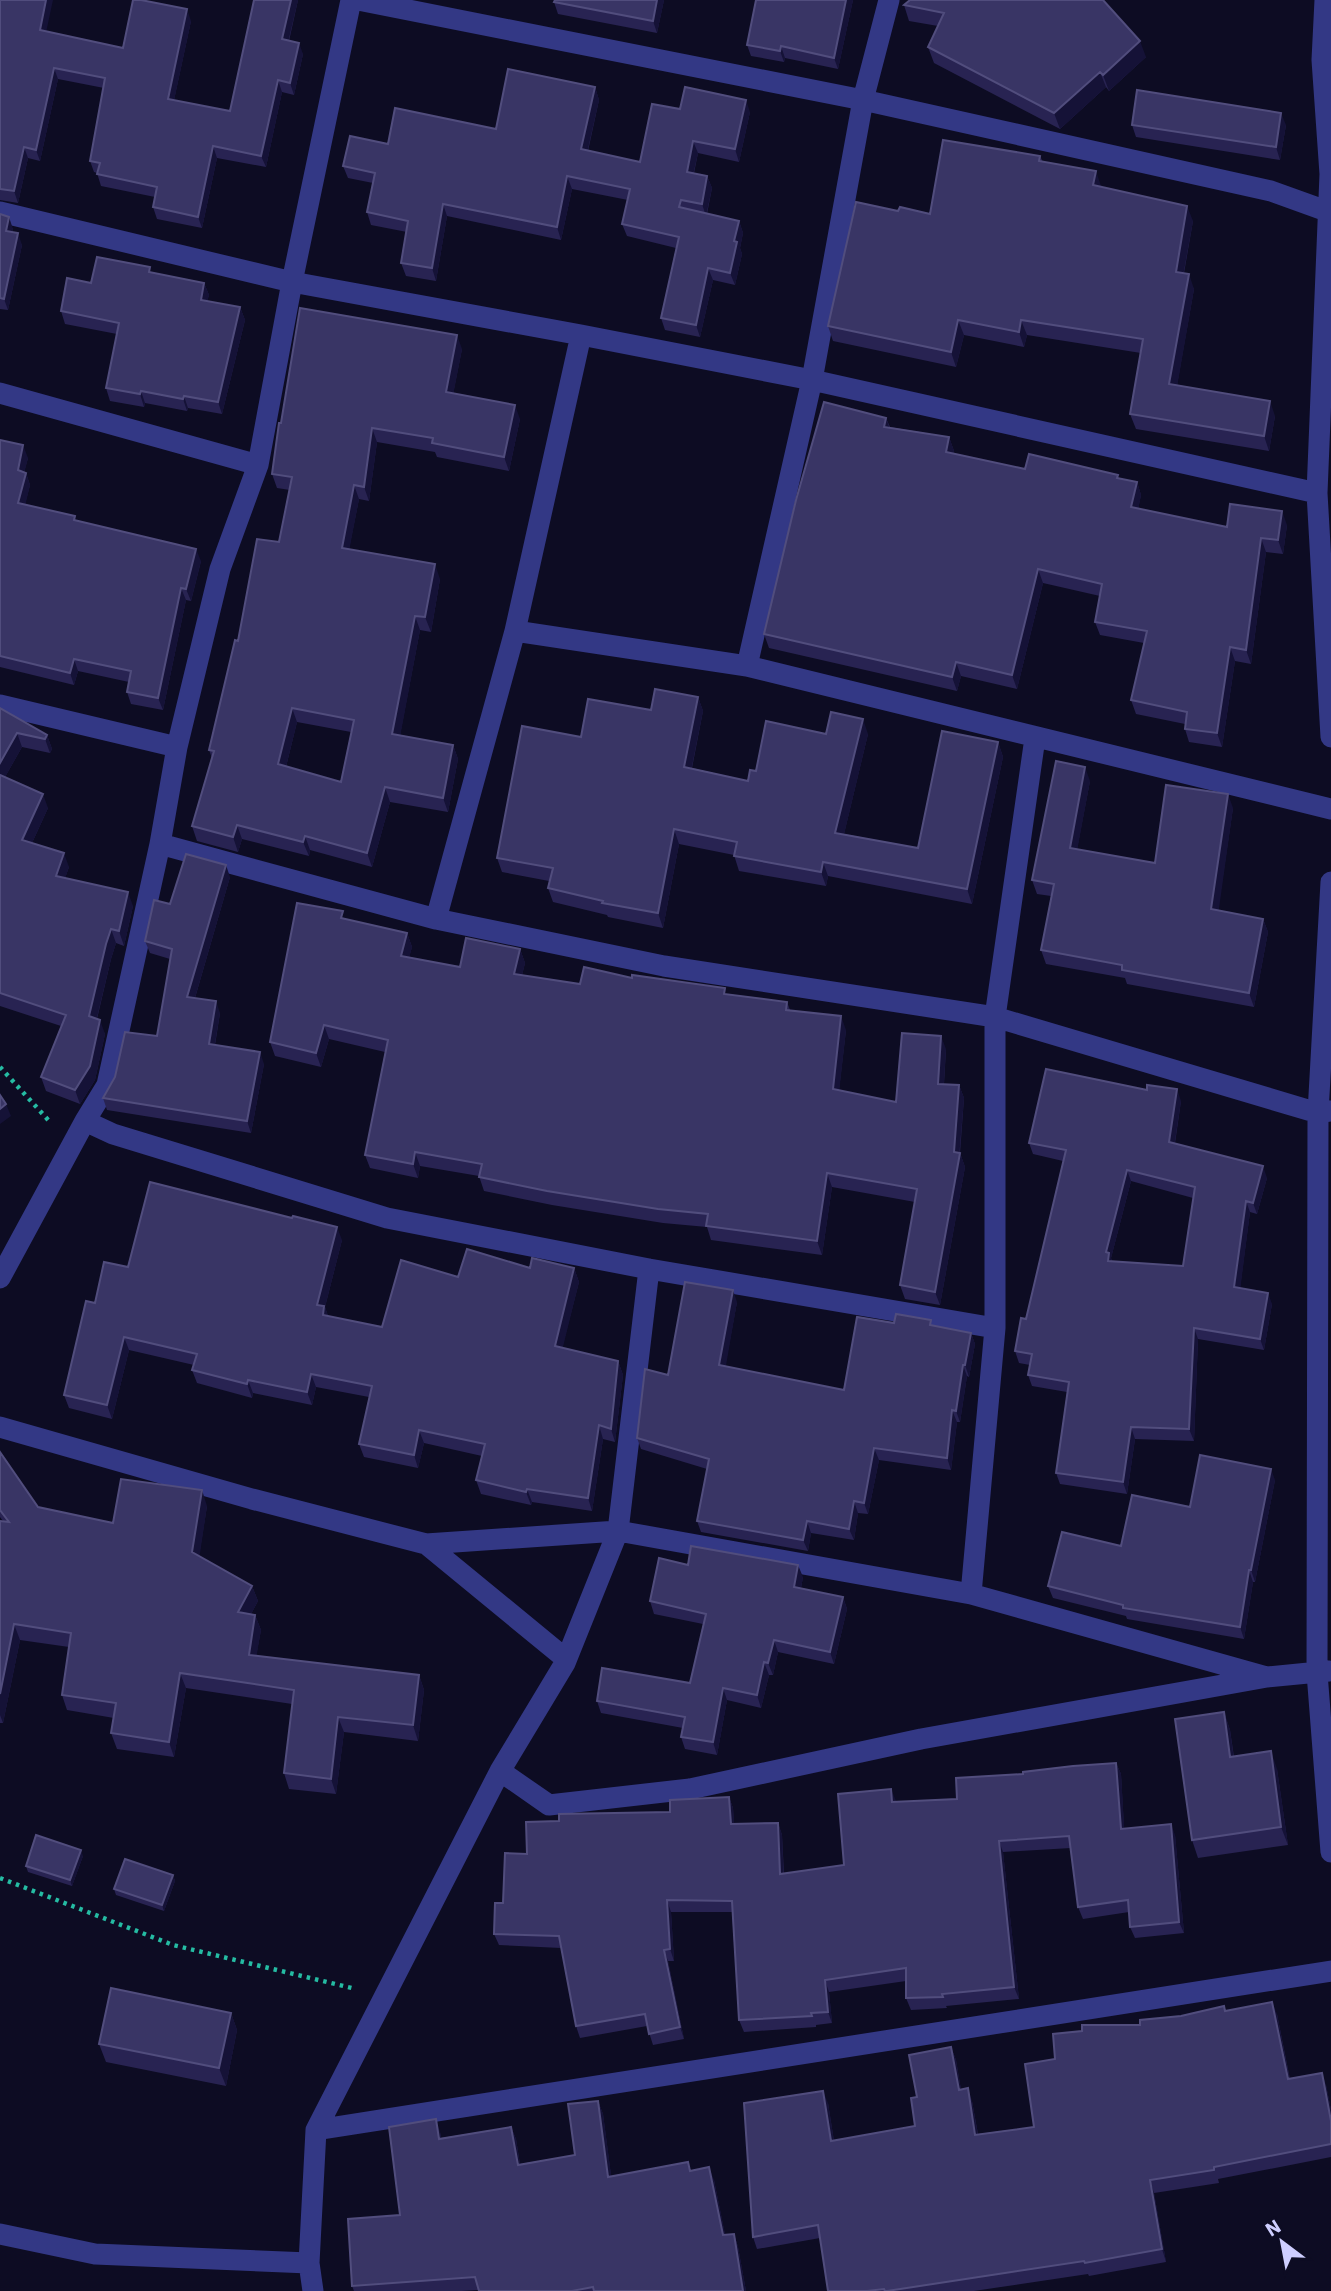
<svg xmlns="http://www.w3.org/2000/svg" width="1331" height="2291" viewBox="0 0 1331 2291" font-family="'IBM Plex Sans',sans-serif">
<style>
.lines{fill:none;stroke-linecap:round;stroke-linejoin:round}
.path{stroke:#25bca3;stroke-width:4.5;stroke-dasharray:3.5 5;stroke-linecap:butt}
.street{stroke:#333885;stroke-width:21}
.wall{fill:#282352;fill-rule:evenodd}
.shaded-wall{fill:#151237}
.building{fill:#393565;stroke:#514d7d;stroke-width:2;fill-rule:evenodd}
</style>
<rect width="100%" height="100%" fill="#0d0c23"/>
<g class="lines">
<path class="path" d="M0,1067L50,1122
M0,1878L173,1945L356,1989"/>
<path class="street" d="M358,0L863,100L1271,191L1329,212
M1325,0L1322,60L1330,174L1317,493L1331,737
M0,212L292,282L581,335L812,380L1317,493
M0,393L258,465
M515,631L747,666L1331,809
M747,666L812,380L863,100L889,0
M0,705L177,747
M160,844L436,919L664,966L995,1017L1318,1113L1331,1111
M1331,882L1318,1113L1317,1673L1331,1852
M436,919L515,631L581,335
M85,1121L113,1134L387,1218L649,1269L995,1328
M0,1278L85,1121L107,1085L160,844L177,747L220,569L258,465L292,282L351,0
M0,1427L252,1499L426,1544L618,1531L971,1594L1267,1677
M426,1544L566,1659
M971,1594L995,1328V1017L1035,738
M500,1771L549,1805L690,1789L921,1739L1267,1677L1329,1671
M316,2130L1331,1971
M0,2234L95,2254L309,2263
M313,2291L309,2263L316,2130L500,1771L565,1663L618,1531L649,1269"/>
</g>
<path class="wall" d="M0,0L46,32L123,48L191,21L174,100L230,111L254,0H298L289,41L303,54L294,95L282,92L266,167L217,158L202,228L157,219L153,207L155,197L101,186L97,173L94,172L90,161L104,88L58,79L40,161L28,158L18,203L0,200Z
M555,0H664L657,33L558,14L554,2Z
M756,0H853L838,69L785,58L784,62L751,56L747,45Z
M910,0L1146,57L1109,91L1106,87L1060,129L934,63L928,47L938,26L909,21L904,5Z
M595,87L599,100L588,151L640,162L680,109L750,112L739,162L698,153L694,173L707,176L712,188L707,214L739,221L743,233L740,248L742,254L735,285L713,280L700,337L665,330L661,318L676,248L627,236L622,224L628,200L572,189L561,240L447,216L436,281L406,276L401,263L407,232L371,225L367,212L373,183L348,178L343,166L388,144L496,129Z
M1132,125H1286L1280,160L1136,137Z
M1040,156L1043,162L1101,186V187L1193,221L1184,273L1194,289L1177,385L1275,416L1269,451L1136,429L1130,414L1141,353L1027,335L1024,347L964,335L956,367L833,341L828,326L898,211L930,214Z
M0,214L13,229L12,232L22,245L8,310L0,309Z
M152,273L204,283L209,295L207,301L240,307L245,320L222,414L188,408L187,411L145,403L144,407L110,401L106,388L117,334L65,324L61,311L91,283Z
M462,349L453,394L520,419L509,471L437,457L435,452L377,442L369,501L359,499L349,549L440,579L431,632L420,630L400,735L453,745L458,759L448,812L390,802L372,867L310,850L309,856L242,839L238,852L197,841L192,826L212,758L209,750L238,641L279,542L290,490L277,488L272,474L281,423ZM297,722L351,732L341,782L286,767Z
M886,418L890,427L949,437L954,451L953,454L1025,469L1119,478L1137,482L1141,495L1138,509L1227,527L1287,525L1283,554L1266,552L1251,664L1235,661L1222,747L1189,742L1185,729V724L1136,714L1131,700L1144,643L1100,635L1095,622L1100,596L1043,583L1017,689L961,676L957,691L769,648L764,634Z
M0,440L28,458L24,472L26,473L30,485L25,504L201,561L191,601L186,600L163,710L131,704L127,692L129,682L78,671L74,685L0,667Z
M698,697L703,711L692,768L748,781L756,771L826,734H868L844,834L918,848L998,742L1003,757L972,904L828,876L826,886L739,871L734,855L679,844L663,928L608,917L607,915L553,902L548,888L549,881L502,872L497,858L581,737L651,710Z
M0,708L47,735L52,749L50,753L22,747L5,777L48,808L32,843L69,867L65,878L133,906L124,946L116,943L111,959L97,1019L105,1034L95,1080L80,1104L46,1091L41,1077L61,1026L0,1006Z
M1090,781L1077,849L1155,863L1233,808L1218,910L1263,919L1268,932L1254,1007L1127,984L1125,978L1046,964L1041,950L1051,896L1037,894L1032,880Z
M230,877L195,998L220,1013L215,1045L264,1064L251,1133L107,1110L103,1098L157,1036L170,959L150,953L145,941L170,904Z
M345,919L407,933L412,947L409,957L460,967L520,949L525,963L522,975L580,984L632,978L727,995L787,1002L790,1010L846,1030L839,1090L896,1102L946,1049L944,1084L959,1085L964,1098L960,1153L965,1167L940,1305L905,1299L900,1285L915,1202L832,1187L822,1255L711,1240L707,1227L663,1223L552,1205L484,1191L479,1176L420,1166L418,1178L370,1168L365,1155L385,1052L329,1039L321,1067L275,1056L270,1042Z
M1181,1101L1175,1143L1267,1178L1257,1214L1250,1212L1240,1288L1272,1304L1264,1350L1198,1339L1194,1441L1135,1439L1127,1494L1060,1484L1056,1473L1067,1392L1032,1386L1028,1375L1030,1365L1019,1363L1015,1351L1026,1319L1063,1161L1033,1154L1029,1143ZM1131,1181L1193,1198L1183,1266L1112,1261L1111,1258Z
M342,1240L325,1307L328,1316L382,1327L458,1277L530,1268H574L579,1282L562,1348L618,1361L623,1375L615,1442L603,1439L592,1511L532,1502L531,1505L481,1494L476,1480L482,1456L424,1443L418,1468L364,1457L359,1444L369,1397L316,1387L312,1405L253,1393L252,1398L197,1383L192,1370L194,1365L129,1350L112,1419L69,1408L64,1395L95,1303L128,1267Z
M737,1302L725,1367L844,1390L894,1323L933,1326L971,1333L975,1344L969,1377L967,1376L960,1422H957L951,1470L879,1460L868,1514L858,1513L854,1540L811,1533L808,1551L701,1532L697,1521L707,1469L641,1449L637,1438L668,1375Z
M0,1452L38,1507L113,1523L207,1506L199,1556L252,1586L258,1601L251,1614L255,1615L261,1630L256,1656L419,1675L424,1690L418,1741L344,1732L336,1794L289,1789L284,1773L292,1704L186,1688L174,1757L117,1749L111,1733L114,1718L67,1710L62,1695L69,1647L20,1640L3,1723H0V1521H3L0,1517Z
M1275,1480L1255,1582H1253L1244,1639L1127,1619L1126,1616L1053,1598L1048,1586L1190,1507Z
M688,1565L803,1577L801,1588L843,1597L847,1609L834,1664L778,1652L773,1675H769L761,1708L727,1700L717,1755L685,1749L681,1737L683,1728L601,1713L597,1701L690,1683L703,1624L654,1614L650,1601Z
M1224,1712L1230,1730L1234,1757L1277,1769L1288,1845L1198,1858L1192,1840Z
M1116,1763L1121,1774L1124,1828L1175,1835L1184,1933L1135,1938L1130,1927L1129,1912L1083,1919L1078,1907L1071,1848L1003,1852L1019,1999L946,2006L947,2008L911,2010L906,1998V1981L829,1992L832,2023L816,2025V2027L744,2032L739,2020L732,1912H671L674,1961H668L684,2039L653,2045L647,2026L580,2038L576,2026L561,1948L499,1945L494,1934L503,1903L527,1854L559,1821L670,1812L729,1797L733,1808L734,1824L778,1823L782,1835L784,1874L844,1865L896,1802L957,1799L1023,1774Z
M83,1856L72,1886L28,1872L26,1866Z
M173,1875L175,1881L164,1911L116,1895L114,1889Z
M1226,2011L1277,2014L1290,2079L1326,2085L1331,2110V2157L1218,2179L1219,2183L1154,2193L1166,2262L1089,2276L1088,2274L974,2291H828L820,2238L757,2249L753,2237L828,2103L834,2141L915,2126L917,2097L951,2047L956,2060L961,2090L972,2101L978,2134L1034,2127L1055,2059L1140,2025Z
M231,2013L237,2030L226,2086L106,2062L99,2044Z
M598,2101L603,2114L611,2176L691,2171L714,2180L725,2235L734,2234L738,2247L746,2291H479L478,2290L462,2291H354L352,2286L400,2215L440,2132L441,2138L511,2127L516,2139L520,2164L575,2155Z"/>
<path class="shaded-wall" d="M46,0H53L44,42L40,30Z
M291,0H298L286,51L282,39Z
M657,0H664L657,33L653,21Z
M846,0H853L838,69L834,58Z
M187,9L191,21L172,110L168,99Z
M1140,41L1146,57L1109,91L1103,75Z
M299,43L303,54L294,95L290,83Z
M781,46L785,58L784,62L780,51Z
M54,68L58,79L40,161L36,150Z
M1100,72L1106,87L1060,129L1054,113Z
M278,80L282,92L266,167L261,156Z
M595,87L599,100L585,162L581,149Z
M746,100L750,112L739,162L735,149Z
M1281,113L1286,125L1280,160L1276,147Z
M693,141L698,153L691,184L687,172Z
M213,146L217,158L202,228L198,217Z
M24,147L28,158L18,203L14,191Z
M1096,171L1101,186L1099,200L1093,185Z
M567,176L572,189L561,240L557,227Z
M707,176L712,188L706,216L702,204Z
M443,204L447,216L436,281L432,268Z
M1187,206L1193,221L1181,287L1176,272Z
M9,217L13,229L10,243L6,231Z
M739,221L743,233L740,248L742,254L735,285L730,273L734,241Z
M18,233L22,245L8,310L4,299Z
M708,268L713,280L700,337L696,325Z
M1189,274L1194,289L1175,399L1169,384Z
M204,283L209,295L205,312L201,300Z
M240,307L245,320L222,414L218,402Z
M958,320L964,335L956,367L951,352Z
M1021,320L1027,335L1024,347L1019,332Z
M457,335L462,349L451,406L446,392Z
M141,391L145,403L144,407L140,394Z
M184,396L188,408L187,411L183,399Z
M1270,401L1275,416L1269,451L1264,436Z
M515,405L520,419L509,471L504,457Z
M886,418L891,432L884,427Z
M372,428L377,442L369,501L364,487Z
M949,437L954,451L951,466L946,452Z
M23,445L28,458L22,482L18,470Z
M26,473L30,485L23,515L18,503Z
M1137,482L1141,495L1136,521L1131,507Z
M354,485L359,499L347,562L342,548Z
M1282,511L1287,525L1283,554L1278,540Z
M1261,538L1266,552L1251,664L1246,650Z
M196,549L201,561L191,601L186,589Z
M435,564L440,579L431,632L425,617Z
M1038,569L1043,583L1017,689L1012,675Z
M181,588L186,600L163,710L158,698Z
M415,616L420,630L398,748L392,734Z
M1230,647L1235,661L1222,747L1217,733Z
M74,659L78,671L74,685L70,673Z
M956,662L961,676L957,691L952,677Z
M698,697L703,711L689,781L684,767Z
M292,708L297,722L283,779L278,764Z
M863,719L868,734L841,847L835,833Z
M17,733L22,747L0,786V763Z
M47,735L52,749L50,753L45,739Z
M998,742L1003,757L972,904L967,889Z
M453,745L458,759L448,812L443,798Z
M1085,767L1090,781L1075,862L1070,848Z
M385,787L390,802L372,867L367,853Z
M43,794L48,808L27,854L22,840Z
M1228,794L1233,808L1217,923L1211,909Z
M237,825L242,839L238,852L233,837Z
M674,829L679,844L663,928L658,913Z
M305,836L310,850L309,856L303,842Z
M64,853L69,867L61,890L56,876Z
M823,862L828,876L826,886L821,872Z
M226,865L230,877L192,1008L187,997Z
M128,892L133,906L124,946L119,931Z
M1263,919L1268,932L1254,1007L1249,993Z
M111,929L116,943L111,959L94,1030L89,1016L106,944Z
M407,933L412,947L406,970L401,956Z
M520,949L525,963L519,988L514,974Z
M216,1001L220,1013L213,1055L209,1044Z
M841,1016L846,1030L838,1102L833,1089Z
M100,1020L105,1034L95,1080L80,1104L75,1090Z
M324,1025L329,1039L321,1067L316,1053Z
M941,1036L946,1049L943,1097L938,1084Z
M260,1052L264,1064L251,1133L247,1121Z
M959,1085L964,1098L959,1158L960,1153L965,1167L940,1305L935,1292L954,1152Z
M1177,1089L1181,1101L1173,1154L1169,1142Z
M6,1104L11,1116L0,1124V1109Z
M415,1152L420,1166L418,1178L413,1164Z
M1263,1166L1267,1178L1257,1214L1253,1203Z
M1127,1170L1131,1181L1111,1258L1114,1265L1112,1272L1106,1252Z
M827,1173L832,1187L822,1255L817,1241Z
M1246,1201L1250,1212L1239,1299L1234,1287Z
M337,1227L342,1240L325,1307L329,1319L327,1328L317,1305Z
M574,1268L579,1282L560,1359L555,1346Z
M733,1290L737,1302L724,1377L719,1365Z
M1268,1293L1272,1304L1264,1350L1260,1339Z
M1194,1328L1198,1339L1194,1441L1189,1429Z
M971,1333L975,1344L969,1377L965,1365Z
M124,1337L129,1350L112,1419L107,1405Z
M618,1361L623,1375L615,1442L611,1429Z
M963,1365L967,1376L960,1422L956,1411Z
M311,1374L316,1387L312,1405L307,1392Z
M248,1380L253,1393L252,1398L247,1384Z
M952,1410L957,1422L951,1470L947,1458Z
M599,1425L603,1439L592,1511L588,1498Z
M1131,1427L1135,1439L1127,1494L1123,1482Z
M419,1430L424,1443L418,1468L414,1455Z
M874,1448L879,1460L868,1514L864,1503Z
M1271,1469L1275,1480L1255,1582L1251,1570Z
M527,1489L532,1502L531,1505L526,1492Z
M202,1490L207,1506L198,1567L192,1552Z
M854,1501L858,1513L854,1540L849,1529Z
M807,1521L811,1533L808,1551L803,1540Z
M798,1565L803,1577L799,1599L794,1587Z
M1249,1570L1253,1582L1244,1639L1240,1627Z
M252,1586L258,1601L244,1627L238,1612Z
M843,1597L847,1609L834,1664L830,1652Z
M255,1615L261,1630L254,1671L249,1655Z
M14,1624L20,1640L3,1723L0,1715V1694Z
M774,1640L778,1652L773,1675L768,1663Z
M764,1662L769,1675L761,1708L757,1695Z
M180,1673L186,1688L174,1757L169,1742Z
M419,1675L424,1690L418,1741L413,1725Z
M723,1688L727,1700L717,1755L713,1742Z
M1224,1712L1230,1730L1236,1775L1230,1757Z
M338,1717L344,1732L336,1794L331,1779Z
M1271,1751L1277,1769L1288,1845L1281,1827Z
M1116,1763L1121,1774L1125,1840L1121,1829Z
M891,1789L896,1801L897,1814L892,1802Z
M729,1797L733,1808L735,1836L731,1824Z
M778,1823L782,1835L784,1886L780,1874Z
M1171,1824L1175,1835L1184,1933L1179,1922Z
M999,1841L1003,1852L1019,1999L1014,1987Z
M81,1850L83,1856L72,1886L70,1880Z
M173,1875L175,1881L164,1911L162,1905Z
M667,1900L671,1912L674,1961L670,1949Z
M664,1950L668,1961L684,2039L680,2027Z
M825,1980L829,1992L832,2023L828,2012Z
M1272,2002L1277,2014L1292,2092L1288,2079Z
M231,2013L237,2030L226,2086L219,2068Z
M951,2047L956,2060L963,2102L959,2090Z
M1322,2073L1326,2085L1331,2110V2121Z
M968,2088L972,2101L980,2147L975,2135Z
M823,2091L828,2103L836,2154L831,2141Z
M598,2101L603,2114L613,2189L608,2177Z
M436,2119L440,2132L443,2152L439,2139Z
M511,2127L516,2139L522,2178L518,2165Z
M709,2167L714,2180L728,2248L723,2235Z
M1150,2180L1154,2193L1166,2262L1162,2249Z
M734,2234L738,2247L746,2291H743Z"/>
<path class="building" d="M0,0H46L40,30L123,48L133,0H141L187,9L168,99L230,111L254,0H291L282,39L299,43L290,83L278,80L261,156L213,146L198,217L153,207L157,187L97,174L100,163L90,161L105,78L54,68L36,150L24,147L14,191L0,189Z
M555,0H657L653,21L554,2Z
M756,0H846L834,58L781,46L780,51L747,45Z
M910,0H1103L1140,41L1103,75L1100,72L1054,113L928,47L944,13L904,5Z
M508,69L595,87L581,149L640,162L652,104L680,109L685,87L746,100L735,149L693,141L687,172L707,176L702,204L681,200L679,207L739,221L734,241L737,242L730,273L708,268L696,325L661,318L679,237L622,224L630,189L567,176L557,227L443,204L432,268L401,263L408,221L367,212L375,173L343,166L350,136L388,144L395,108L496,129Z
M1137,90L1281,113L1276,147L1132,125Z
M943,140L1040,156L1039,161L1096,171L1093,185L1187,206L1176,272L1189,274L1169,384L1270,401L1264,436L1130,414L1143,339L1021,320L1019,332L958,320L951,352L828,326L856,202L898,211L900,207L930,214Z
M0,214L9,217L6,231L18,233L4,299L0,298Z
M97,257L150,267L149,272L204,283L201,300L240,307L218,402L184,396L183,399L141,391L140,394L106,388L119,323L61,311L67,278L91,283Z
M300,308L457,335L446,392L515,405L504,457L432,443L433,438L372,428L364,487L354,485L342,548L435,564L425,617L415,616L392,734L453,745L443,798L385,787L367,853L305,836L303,842L237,825L233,837L192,826L214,751L209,750L235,640L238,641L257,539L279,542L292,477L272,474L279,423H281ZM292,708L354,720L341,782L278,764Z
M824,402L886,418L884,427L949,437L946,452L1025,469L1029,454L1118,475L1117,478L1137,482L1131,507L1227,527L1230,504L1282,511L1278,540L1261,538L1246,650L1230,647L1217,733L1185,729L1187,712L1131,700L1147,631L1095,622L1102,584L1038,569L1012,675L956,662L952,677L764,634L796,500Z
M0,440L23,445L18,470L26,473L18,503L75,516L74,520L196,549L186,589L181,588L158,698L127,692L131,671L74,659L70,673L0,656Z
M655,689L698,697L684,767L748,781L750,770L756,771L766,721L826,734L831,712L863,719L835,833L918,848L942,731L998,742L967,889L823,862L821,872L734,856L737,842L674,829L658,913L602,903L603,901L548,888L553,868L497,858L522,726L581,737L588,699L651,710Z
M0,708L47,735L45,739L17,733L0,763Z
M1056,761L1085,767L1070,848L1155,863L1166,785L1228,794L1211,909L1263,919L1249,993L1122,970V965L1041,950L1054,884L1032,880Z
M0,775L43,794L22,840L64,853L56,876L128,892L119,931L111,929L106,944L89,1016L100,1020L90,1066L75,1090L41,1077L66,1015L0,993Z
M186,854L226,865L187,997L216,1001L209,1044L260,1052L247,1121L103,1098L115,1077L125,1032L157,1036L172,949L145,941L154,900L170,904Z
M297,903L343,911L341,918L407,933L401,956L460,967L466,938L520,949L514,974L580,984L584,967L632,978V975L725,988L724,994L787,1002L786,1010L841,1016L833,1089L896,1102L902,1033L941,1036L938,1084L959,1085L954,1152L960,1153L935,1292L900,1285L917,1189L827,1173L817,1241L706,1226L708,1214L658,1209L547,1191L479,1177L482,1164L415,1152L413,1164L365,1155L388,1040L324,1025L316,1053L270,1042Z
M1046,1069L1147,1090V1085L1177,1089L1169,1142L1263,1166L1253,1203L1246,1201L1234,1287L1268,1293L1260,1339L1194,1328L1189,1429L1131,1427L1123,1482L1056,1473L1069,1382L1028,1375L1032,1354L1015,1351L1021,1318L1026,1319L1066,1150L1029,1143ZM1127,1170L1195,1187L1183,1266L1108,1261L1109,1253L1106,1252Z
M0,1095L6,1104L0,1109Z
M150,1182L292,1218L293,1216L337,1227L317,1305L324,1306L323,1315L382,1327L401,1260L458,1277L467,1249L530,1268L532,1258L574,1268L555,1346L618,1361L611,1429L599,1425L588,1498L527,1489L526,1492L476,1480L485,1444L419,1430L414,1455L359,1444L372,1386L311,1374L307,1392L248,1380L247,1384L192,1370L197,1354L124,1337L107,1405L64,1395L86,1301L95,1303L104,1262L128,1267Z
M685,1282L733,1290L719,1365L844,1390L857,1317L894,1323L896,1314L931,1320L930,1325L971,1333L965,1365H963L956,1411L952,1410L947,1458L874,1448L864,1503L854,1501L849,1529L807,1521L803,1540L697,1521L709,1459L637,1438L645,1369L668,1375Z
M0,1452L38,1507L113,1523L121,1479L202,1490L192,1552L252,1586L238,1612L255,1615L249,1655L419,1675L413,1725L338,1717L331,1779L284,1773L294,1690L180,1673L169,1742L111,1733L116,1703L62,1695L71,1633L14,1624L0,1694V1521L9,1522L0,1510Z
M1200,1455L1271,1469L1251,1570H1249L1240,1627L1123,1608V1605L1048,1586L1062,1532L1121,1546L1132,1495L1190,1507Z
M691,1546L798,1565L794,1587L843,1597L830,1652L774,1640L768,1663L764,1662L757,1695L723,1688L713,1742L681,1737L685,1717L597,1701L602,1668L690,1683L706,1614L650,1601L659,1558L688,1565Z
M1224,1712L1230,1757L1271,1751L1281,1827L1192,1840L1175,1719Z
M1116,1763L1121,1829L1171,1824L1179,1922L1130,1927L1128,1900L1078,1907L1069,1836L999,1841L1014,1987L942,1994L943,1997L906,1998V1968L825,1980L828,2012L811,2013L812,2016L739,2020L732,1901L667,1900L670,1949L664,1950L680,2027L649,2034L645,2014L576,2026L559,1936L494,1934L495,1903H503L505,1853L527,1854L526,1822L559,1821V1814L670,1812V1800L729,1797L731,1824L778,1823L780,1874L844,1865L838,1794L891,1789L892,1802L957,1799L956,1778L1023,1774V1772L1073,1766Z
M36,1835L81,1850L70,1880L26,1866Z
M125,1859L173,1875L162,1905L114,1889Z
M111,1988L231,2013L219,2068L99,2044Z
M1272,2002L1288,2079L1322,2073L1331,2121V2144L1214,2167V2170L1150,2180L1162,2249L1085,2263L1084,2261L887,2291H885L884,2289L867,2291H828L818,2225L753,2237L744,2103L823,2091L831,2141L915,2126L911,2098L917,2097L909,2055L951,2047L959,2090L968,2088L975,2135L1034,2127L1025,2064L1055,2059L1053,2034L1082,2031V2025H1140V2020L1181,2016L1224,2006L1225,2011Z
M598,2101L608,2177L688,2162L690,2171L709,2167L723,2235L734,2234L743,2291H594L593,2287L572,2291H479L475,2277L352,2286L348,2219L400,2215L389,2127L436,2119L439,2139L511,2127L518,2165L575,2155L568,2104Z"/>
<g transform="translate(1282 2242) rotate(328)" stroke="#0d0c23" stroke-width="5" paint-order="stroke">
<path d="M0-5L12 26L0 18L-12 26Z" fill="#ceceff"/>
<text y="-10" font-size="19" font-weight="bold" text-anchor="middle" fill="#ceceff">N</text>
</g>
</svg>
